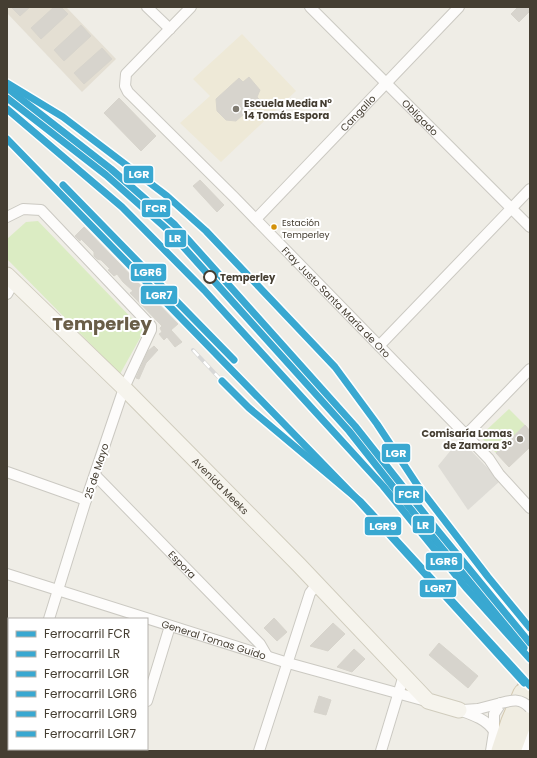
<svg xmlns="http://www.w3.org/2000/svg" width="537" height="758" viewBox="0 0 537 758" font-family="Poppins,sans-serif">
<style>
.residential{fill:#e4dfd3}
.education{fill:#eee9d7}
.green{fill:#dbecc3}
.parking{fill:#dedcd6}
.building{fill:#d7d4cd;stroke:#d7d4cc}
.lines{fill:none;stroke-linecap:round;stroke-linejoin:round}
.primary-tunnel{stroke:#cdcac2;stroke-width:17;stroke-dasharray:17 8;stroke-linecap:butt}
.street-casing{stroke:#cbc9c2;stroke-width:12}
.secondary-casing{stroke:#d0ccbd;stroke-width:17}
.primary-casing{stroke:#d4cab1;stroke-width:19}
.street{stroke:#fdfcfb;stroke-width:10}
.secondary{stroke:#f6f4ed;stroke-width:15}
.primary{stroke:#f0ede2;stroke-width:17}
.rail-casing{stroke:#d8d8d7;stroke-width:4}
.rail{stroke:#fff;stroke-width:2.5;stroke-dasharray:8;stroke-linecap:butt}
.street-bridge-casing{stroke:#cbc9c2;stroke-width:12;stroke-linecap:butt}
.street-bridge{stroke:#fdfcfb;stroke-width:10}
.rail-1-casing{stroke:#fff;stroke-width:10}
.rail-2-casing{stroke:#fff;stroke-width:10}
.rail-3-casing{stroke:#fff;stroke-width:10}
.rail-4-casing{stroke:#fff;stroke-width:10}
.rail-5-casing{stroke:#fff;stroke-width:10}
.rail-6-casing{stroke:#fff;stroke-width:10}
.rail-1{stroke:#39a8d1;stroke-width:7}
.rail-2{stroke:#39a8d1;stroke-width:7}
.rail-3{stroke:#39a8d1;stroke-width:7}
.rail-4{stroke:#39a8d1;stroke-width:7}
.rail-5{stroke:#39a8d1;stroke-width:7}
.rail-6{stroke:#39a8d1;stroke-width:7}
.poi-dot{fill:#807b71;stroke:#fff;stroke-width:1.5}
.bus-dot{fill:#d3910a;stroke:#fff;stroke-width:1.5}
.stop-dot{fill:#fff;stroke:#453e32;stroke-width:2}
.labels{text-anchor:middle;stroke-width:4;stroke-linejoin:round;paint-order:stroke}
.bus-label{font-size:9px;fill:#453e32;stroke:#fff;text-anchor:start}
.poi-label{font-size:10px;font-weight:bold;fill:#453e32;stroke:#fff;text-anchor:start}
.street-label{font-size:10px;fill:#453e32;stroke:#fff}
.stop-label{font-size:10px;font-weight:bold;fill:#453e32;stroke:#fff;text-anchor:start}
.town-label{font-size:18px;font-weight:bold;fill:#695d48;stroke:#fff}
.line-badge{stroke:#fff;stroke-width:1.5}
.badge-label{font-size:11px;text-anchor:middle;font-weight:bold;fill:#fff}
</style>
<rect width="100%" height="100%" fill="#efede6"/>
<path class="residential" d="M7,7H66L116,59L82,92L7,13Z"/>
<path class="education" d="M242,34L296,91L221,162L180,123L210,96L193,79Z"/>
<path class="green" d="M38,221L144,331L120,374L7,259V239L26,222Z
M509,409L525,425L496,453L480,436Z"/>
<path class="parking" d="M460,439L500,481L468,510L438,466Z"/>
<path class="building" d="M11,7H30L20,16Z
M54,7H61L68,14L41,39L31,28Z
M518,7H530V11L519,22L511,14Z
M81,25L91,36L64,61L54,50Z
M102,48L112,59L84,84L74,73Z
M249,77L260,90L257,97L260,100L236,121L226,120L217,111L216,99L239,78L243,82Z
M119,98L156,136L141,151L104,113Z
M200,180L224,205L217,212L193,186Z
M84,227L178,324L171,330L182,342L175,347L167,337L164,340L159,334L162,332L160,328L162,326L130,293L133,291L123,282L117,274L114,276L108,270L110,269L101,260L97,259L94,256V252L81,239L80,241L75,236Z
M154,346L158,350L146,363L139,379L136,378L148,351Z
M525,425L530,431V447L509,467L496,453Z
M274,618L287,632L277,641L264,628Z
M333,623L345,634L328,651L310,646Z
M439,643L478,676L468,688L429,655Z
M354,649L365,659L352,672L337,667Z
M319,696L331,700L326,715L314,712Z"/>
<g class="lines">
<path class="primary-tunnel" d="M522,693L530,678"/>
<g class="street-casing">
<g id="street">
<path d="M147,7L170,29"/>
<path id="s1" d="M191,7L126,74L125,86L128,92L234,197L466,435L489,459L499,474L530,508"/>
<path id="s2" d="M310,7L530,227"/>
<path d="M7,217L23,209L41,210L151,326V330L124,388L86,500L49,619"/>
<path id="s3" d="M256,219L459,7"/>
<path d="M7,294L14,282"/>
<path d="M379,346L530,189"/>
<path d="M466,435L530,369"/>
<path d="M7,472L86,500"/>
<path id="s4" d="M95,475L260,644L267,656"/>
<path id="s5" d="M7,574L288,663L426,701"/>
<path d="M147,701L170,626"/>
<path d="M459,710C473,715 486,719 494,731"/>
<path d="M463,710L478,709L501,703"/>
<path d="M7,750L9,744"/>
<path d="M131,751L132,749"/>
<path d="M259,751L310,593L317,584"/>
<path d="M381,751L404,675"/>
<path d="M491,751L494,732V714L501,703"/>
<path d="M524,751L530,734"/>
</g>
</g>
<g class="secondary-casing">
<g id="secondary">
<path id="s6" d="M7,275L124,388L299,565L428,701L459,710"/>
</g>
</g>
<g class="primary-casing">
<path id="primary" d="M500,751L510,721L522,693
M512,751L530,704"/>
</g>
<use href="#street" class="street"/>
<use href="#secondary" class="secondary"/>
<use href="#primary" class="primary"/>
<g class="rail-casing">
<path id="rail" d="M193,350L222,381"/>
</g>
<use href="#rail" class="rail"/>
<g class="street-bridge-casing">
<path id="street-bridge" d="M501,703C513,700 521,698 530,708"/>
</g>
<use href="#street-bridge" class="street-bridge"/>
<g class="rail-1-casing">
<path id="rail-1" d="M7,88L111,169L175,225L355,426L438,531L530,643"/>
</g>
<g class="rail-2-casing">
<path id="rail-2" d="M7,98L106,175L169,231L349,431L432,536L524,648"/>
</g>
<g class="rail-3-casing">
<path id="rail-3" d="M7,83L63,117L167,196L206,231L335,367L377,424L418,486L488,577L530,628"/>
</g>
<g class="rail-4-casing">
<path id="rail-4" d="M7,109L122,207L204,290L383,486L467,589L530,659
M63,185L234,360"/>
</g>
<g class="rail-5-casing">
<path id="rail-5" d="M222,381L249,408L361,502L530,686"/>
</g>
<g class="rail-6-casing">
<path id="rail-6" d="M7,139L356,498L524,683"/>
</g>
<use href="#rail-1" class="rail-1"/>
<use href="#rail-2" class="rail-2"/>
<use href="#rail-3" class="rail-3"/>
<use href="#rail-4" class="rail-4"/>
<use href="#rail-5" class="rail-5"/>
<use href="#rail-6" class="rail-6"/>
</g>
<g class="poi-dot">
<circle cx="236" cy="109" r="4"/>
<circle cx="520" cy="439" r="4"/>
</g>
<circle class="bus-dot" cx="274" cy="227" r="3.5"/>
<circle class="stop-dot" cx="210" cy="277" r="6"/>
<g class="labels">
<g class="bus-label">
<text x="282" y="226">Estación<tspan x="282" dy="12">Temperley</tspan></text>
</g>
<g class="poi-label">
<text x="244" y="107">Escuela Media N°<tspan x="244" dy="12">14 Tomás Espora</tspan></text>
<text x="512" y="437" text-anchor="end">Comisaría Lomas<tspan x="512" dy="12">de Zamora 3°</tspan></text>
</g>
<g class="street-label">
<text dy="4" stroke="none"><textPath href="#s3" startOffset="147">Cangallo</textPath></text>
<text dy="4" stroke="none"><textPath href="#s2" startOffset="156">Obligado</textPath></text>
<text dy="4" stroke="none"><textPath href="#s1" startOffset="408">Fray Justo Santa María de Oro</textPath></text>
<text transform="translate(96 471) rotate(-72)" y="4">25 de Mayo</text>
<text dy="4" stroke="none"><textPath href="#s6" startOffset="300">Avenida Meeks</textPath></text>
<text dy="4" stroke="none"><textPath href="#s4" startOffset="125">Espora</textPath></text>
<text dy="4" stroke="none"><textPath href="#s5" startOffset="217">General Tomas Guido</textPath></text>
</g>
<g class="stop-label">
<text x="220" y="281">Temperley</text>
</g>
<g class="town-label">
<text x="102" y="330">Temperley</text>
</g>
</g>
<g class="line-badge">
<rect x="123" y="165" width="31" height="19" rx="4" fill="#39a8d1"/>
<rect x="141" y="199" width="30" height="19" rx="4" fill="#39a8d1"/>
<rect x="164" y="229" width="23" height="19" rx="4" fill="#39a8d1"/>
<rect x="130" y="263" width="37" height="19" rx="4" fill="#39a8d1"/>
<rect x="140" y="285" width="38" height="20" rx="4" fill="#39a8d1"/>
<rect x="381" y="443" width="30" height="20" rx="4" fill="#39a8d1"/>
<rect x="394" y="485" width="30" height="19" rx="4" fill="#39a8d1"/>
<rect x="412" y="515" width="23" height="19" rx="4" fill="#39a8d1"/>
<rect x="364" y="516" width="38" height="20" rx="4" fill="#39a8d1"/>
<rect x="425" y="552" width="38" height="19" rx="4" fill="#39a8d1"/>
<rect x="419" y="579" width="38" height="19" rx="4" fill="#39a8d1"/>
</g>
<g class="badge-label">
<text x="139" y="178">LGR</text>
<text x="156" y="212">FCR</text>
<text x="175" y="242">LR</text>
<text x="148" y="276">LGR6</text>
<text x="159" y="299">LGR7</text>
<text x="396" y="457">LGR</text>
<text x="409" y="498">FCR</text>
<text x="423" y="529">LR</text>
<text x="383" y="530">LGR9</text>
<text x="444" y="565">LGR6</text>
<text x="438" y="592">LGR7</text>
</g>
<rect width="537" height="758" fill="none" stroke="#453e32" stroke-width="16"/>
<rect x="8" y="618" width="140" height="132" fill="#ffffff" stroke="#b5b2ad"/>
<rect x="16" y="631" width="20" height="6" fill="#39a8d1" stroke="#b5b2ad"/>
<text x="44" y="638" font-size="12" fill="#453e32">Ferrocarril FCR</text>
<rect x="16" y="651" width="20" height="6" fill="#39a8d1" stroke="#b5b2ad"/>
<text x="44" y="658" font-size="12" fill="#453e32">Ferrocarril LR</text>
<rect x="16" y="671" width="20" height="6" fill="#39a8d1" stroke="#b5b2ad"/>
<text x="44" y="678" font-size="12" fill="#453e32">Ferrocarril LGR</text>
<rect x="16" y="691" width="20" height="6" fill="#39a8d1" stroke="#b5b2ad"/>
<text x="44" y="698" font-size="12" fill="#453e32">Ferrocarril LGR6</text>
<rect x="16" y="711" width="20" height="6" fill="#39a8d1" stroke="#b5b2ad"/>
<text x="44" y="718" font-size="12" fill="#453e32">Ferrocarril LGR9</text>
<rect x="16" y="731" width="20" height="6" fill="#39a8d1" stroke="#b5b2ad"/>
<text x="44" y="738" font-size="12" fill="#453e32">Ferrocarril LGR7</text>
</svg>
